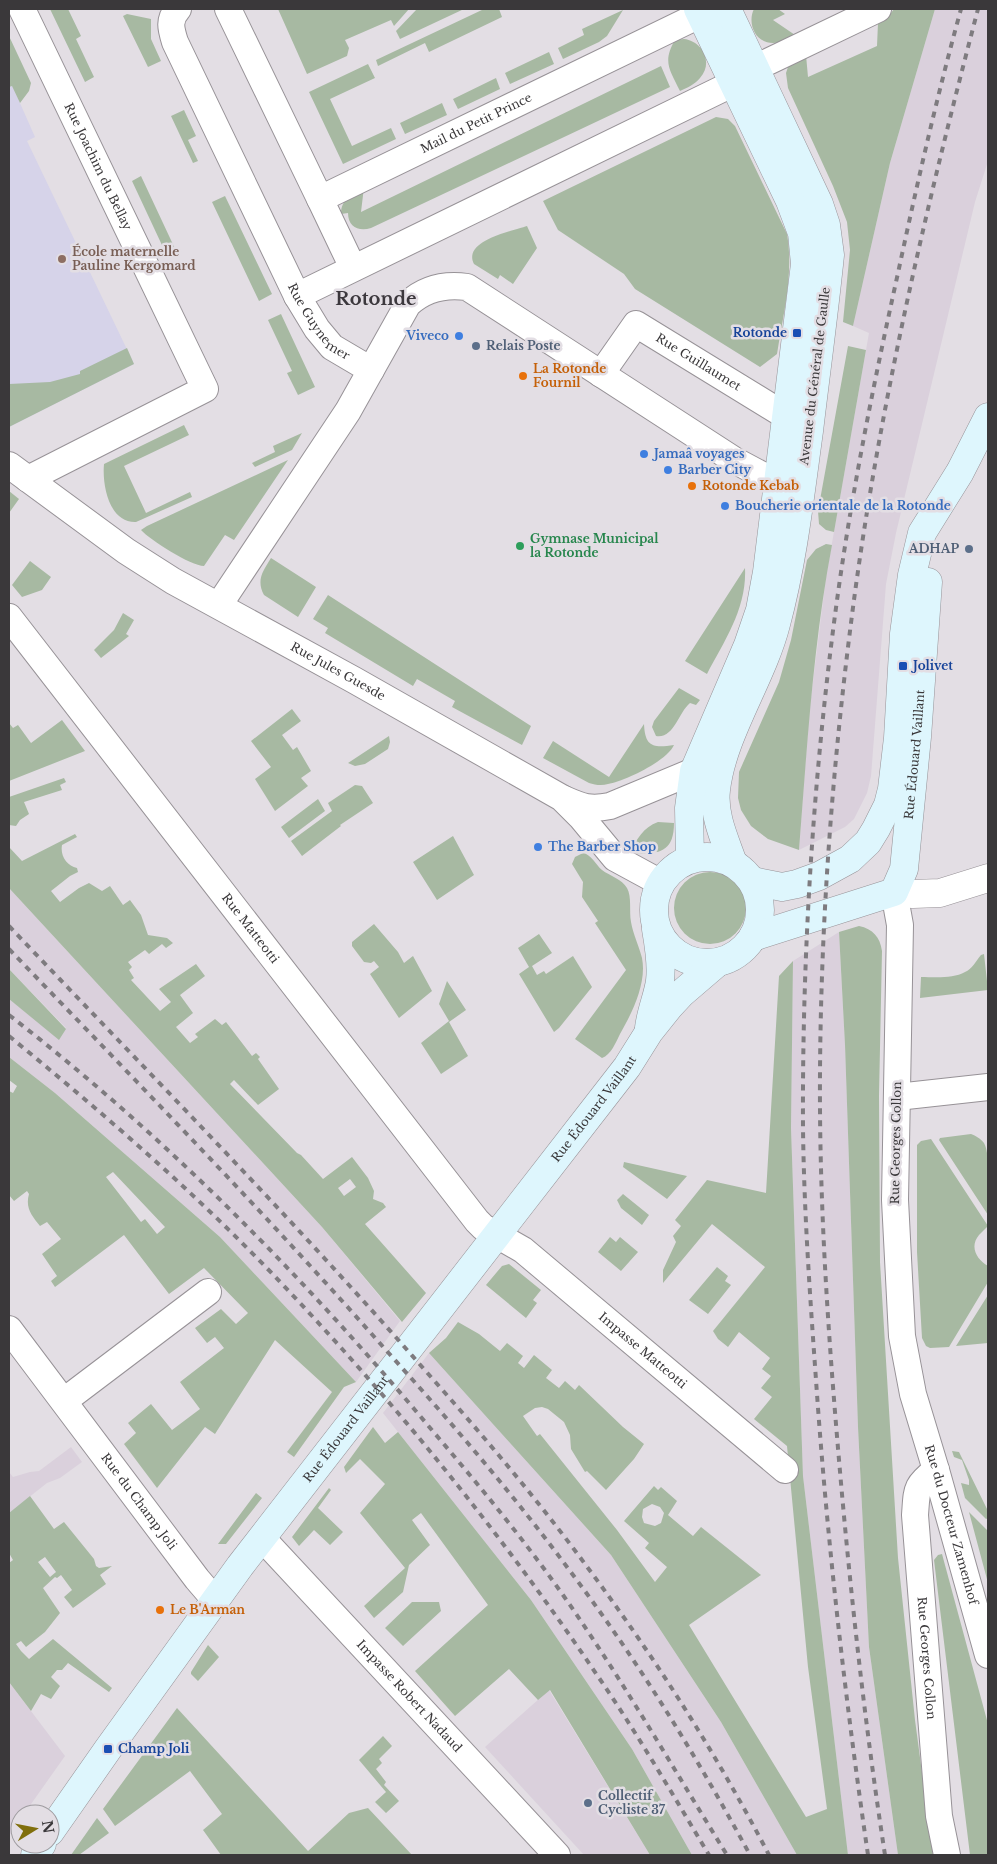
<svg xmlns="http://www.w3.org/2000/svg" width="997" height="1864" viewBox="0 0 997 1864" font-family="'Libre Baskerville',serif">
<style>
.built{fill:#dad0dc}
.education{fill:#d6d3e9}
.green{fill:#a7b9a2;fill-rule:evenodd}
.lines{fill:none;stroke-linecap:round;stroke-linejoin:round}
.minor-casing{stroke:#979297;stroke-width:28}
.tertiary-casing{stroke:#979297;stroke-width:29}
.secondary-casing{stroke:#979297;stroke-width:29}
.minor{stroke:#fff;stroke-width:26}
.tertiary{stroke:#fff;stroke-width:28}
.secondary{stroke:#def6fd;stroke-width:28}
.rail{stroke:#7e7b7f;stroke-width:4;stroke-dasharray:6 6;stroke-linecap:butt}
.education-dot{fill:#8d6e63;stroke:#e3dee4;stroke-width:2}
.transit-dot{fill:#1a4fb4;stroke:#e3dee4;stroke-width:2}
.shop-dot{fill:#3f7fe0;stroke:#e3dee4;stroke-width:2}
.service-dot{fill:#5c6f8a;stroke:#e3dee4;stroke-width:2}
.food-dot{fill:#e8710a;stroke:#e3dee4;stroke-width:2}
.leisure-dot{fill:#2e9e5b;stroke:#e3dee4;stroke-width:2}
.labels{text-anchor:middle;stroke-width:5;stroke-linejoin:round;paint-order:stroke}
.street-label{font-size:12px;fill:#3a383a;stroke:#e3dee4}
.education-label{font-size:12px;font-weight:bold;fill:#785e54;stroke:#e3dee4;text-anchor:start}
.transit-label{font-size:12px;font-weight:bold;fill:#164399;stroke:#e3dee4;text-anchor:start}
.shop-label{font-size:12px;font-weight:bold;fill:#366cbe;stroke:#e3dee4;text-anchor:start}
.service-label{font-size:12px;font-weight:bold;fill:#4e5e75;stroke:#e3dee4;text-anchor:start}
.food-label{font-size:12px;font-weight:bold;fill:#c56008;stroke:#e3dee4;text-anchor:start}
.leisure-label{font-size:12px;font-weight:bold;fill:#27864d;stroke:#e3dee4;text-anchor:start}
.district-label{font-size:18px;font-weight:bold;fill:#3c383d;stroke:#e3dee4}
</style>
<rect width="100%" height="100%" fill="#e3dee4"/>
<path class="built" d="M935,9H988V161L975,202L896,533L886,584L871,776L867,793L854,819L845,827L799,850L809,714L826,577L869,333L853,326L890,163Z
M9,888L322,1227L400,1321L356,1382L220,1237L55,1093L9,1057V999L59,1039L66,1028L9,969Z
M839,932L845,1045L858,1427L869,1647L898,1855H848L803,1476L791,1128L793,961Z
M429,1353L611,1555L721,1722L797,1855H692L632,1749L531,1600L383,1413Z
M71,1447L82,1462L60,1478L47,1483L9,1513V1472L13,1477L30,1472L39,1471Z
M9,1682L65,1756L24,1814H20V1820L9,1836Z
M549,1690L650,1855H584L485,1747Z"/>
<path class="education" d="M12,85L35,137L27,141L134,364L9,427V87Z"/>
<path class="green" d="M50,9H68L81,36L76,39L94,77L85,82Z
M278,9H409L394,26L391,20L345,40L349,48L347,56L307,74Z
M417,9H464L400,39L396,31Z
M484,9H499L502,17L429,52L425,43L378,66L376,60Z
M754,9H778L785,14L773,20L795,35C788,39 781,43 773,43C755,43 747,23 754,9Z
M894,9H935L890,163L853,326L843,322L850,250L847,222L833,186L788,88L786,73L789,64L806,55L808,77L877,46L878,23L887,18Z
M623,10L607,36L599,42L563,59L558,48L584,35L582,29Z
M127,14L151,19V39L161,61L148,67L123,16Z
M9,36L31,83L29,91L20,103L12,86L9,87Z
M684,39C702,41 714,62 700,78C695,84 687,88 680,91C670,70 662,62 675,40Z
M549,52L554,64L510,84L505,73Z
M368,64L375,78L330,99L352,146L391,128L396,139L343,164L309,92Z
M661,66L670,87L371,228C359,232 348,227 348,213L341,214C341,199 352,194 364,187L361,212Z
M496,78L500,89L458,109L453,99Z
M442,103L447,115L405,134L400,123Z
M184,110L196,136L188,140L198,161L193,163L171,116Z
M716,117L728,119L735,126L787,234C794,274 783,315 777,354L760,367L635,289L624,274L558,230L543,201Z
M141,176L177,253L168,258L132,181Z
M225,196L272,294L259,301L212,202Z
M527,226L537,248L513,284L500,275L498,279L474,264C462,241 512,231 527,226Z
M281,314L315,387L298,395L287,373L292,371L268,320Z
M848,346L866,350L834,532L826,530L819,524L818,511Z
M127,348L134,364L9,427V384L50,382L80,374V371Z
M184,425L189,435L124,466L146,513L190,492L192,497L136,522C109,523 102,485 104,464Z
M302,433L292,450L255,467L252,463L275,452L273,446Z
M288,460L234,540L225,535L204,566C191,566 150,540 141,530L147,526Z
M9,491L19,499L9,513Z
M826,544L832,545C813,645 807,748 799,850L768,839L751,826L741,810L738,798L739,772L779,682L791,640L807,560L816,549Z
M271,558L316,587L298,617L264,595C256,580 263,571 271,558Z
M30,561L51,577L42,590L22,597L12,585Z
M745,568C747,608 725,640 707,674L685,661Z
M328,595L531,726L522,745L452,707L455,701L417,679L413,686L325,633L328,628L313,619Z
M123,613L134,620L126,634L129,636L101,658L94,650L114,630Z
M679,688L700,700L696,705L690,703C678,713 674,739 656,736L652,727L654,721Z
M292,709L301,721L282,735L293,750L297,747L311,771L301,778L308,786L275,811L255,779L271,767L251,741Z
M62,720L85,751L9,781V723L13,728L18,725L31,743Z
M644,724C645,747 653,748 674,745C667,761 625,781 608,784C602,786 595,785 589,783L543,758L553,741L609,777Z
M389,736L390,742L388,749L365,764L355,766L348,763Z
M64,778L66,782L60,785L62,790L24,802L29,814L20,820L16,826L9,825V797Z
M355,785L362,786L373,803L340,825L341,826L302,856L291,841L332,811L328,803Z
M318,799L325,811L289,838L281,827Z
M658,822L674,823C674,855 656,854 629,853C637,840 643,827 658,822Z
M75,834L77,837L62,845C60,856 67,866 77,868L78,872L70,876L51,891L60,902L79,888L89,883L102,891L110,886L123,905L130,900L141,915L148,935L167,938L173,943L166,948L162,944L149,954L145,950L128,962L132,967L129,970L134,978L131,980L160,1011L171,1002L159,989L196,964L205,976L180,995L193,1013L176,1027L190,1043L198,1037L195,1034L215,1019L222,1025L226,1022L252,1056L256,1053L260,1057L258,1059L279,1089L258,1105L234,1080L230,1084L297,1153L301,1155L323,1179L352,1157L368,1178L374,1191L373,1199L383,1203L386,1207L365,1224L426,1293L402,1322L322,1227L9,888V847L22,861ZM350,1179L356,1187L344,1196L338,1188Z
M453,836L474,875L437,900L413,862Z
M583,853C592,855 595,864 602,870C610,876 622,879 627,888C632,897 629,911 631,922C633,934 639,946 642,958C647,983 632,1013 620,1034C616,1042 611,1055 602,1058L575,1039L626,970L595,923L598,921L582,897L583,882L572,864L575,857Z
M674 908a36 36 0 1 1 72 0a36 36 0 1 1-72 0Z
M374,924L398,952L404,963L413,956L432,991L399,1018L370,974L379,967L374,961L371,963L364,962L352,946V942Z
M859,926C873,929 880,937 882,951L879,1096L880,1262L898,1558L915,1720L933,1855H898L869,1647L858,1427L845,1045L839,932Z
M539,934L552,953L532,966L537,975L544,971L546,974L573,956L592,987L559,1028L554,1032L519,974L529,967L518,948Z
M984,954L988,990L920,998L921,977C934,977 953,979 965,972C972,969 976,961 981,955Z
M793,961L791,1128L803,1476L848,1855H797L721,1722L611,1555L429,1353L446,1338L458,1322L479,1334L500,1351L507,1343L523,1356L518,1363L524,1368L534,1355L552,1370L546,1378L559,1388L565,1381L575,1390L579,1385L623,1427L644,1444L634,1459L606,1490L587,1471L585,1472L571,1449L570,1435L564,1422L548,1409L542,1407L535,1408L523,1416L537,1436L540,1434L617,1530L655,1582L667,1567L645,1548L649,1543L624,1521L654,1486L658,1490L661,1487L677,1501L668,1515L693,1536L701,1527L761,1575L689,1625L806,1817L827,1809L808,1667L787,1446L754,1419L772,1397L761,1388L771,1376L762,1369L770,1358L739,1332L728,1347L718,1339L713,1331L765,1267L712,1224L663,1283V1270L676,1242L673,1236L681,1226L675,1220L707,1180L766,1193L779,976ZM652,1504L660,1507L664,1513L661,1523L655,1526L644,1523L642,1517L643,1509Z
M9,969L66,1029L59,1040L9,999Z
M447,981L466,1010L449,1022L468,1056L441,1074L421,1043L449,1021L439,1004Z
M9,1057L55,1093L220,1237L356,1382L344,1387L294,1457L287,1452L332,1392L275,1340L215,1434L205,1427L157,1488L124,1444L136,1433L128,1423L151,1404L172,1430L200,1409L180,1382L224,1348L215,1337L207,1343L195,1328L221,1309L236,1324L248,1313L204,1268L169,1294L124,1235L55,1287L51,1281L57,1276L42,1254L61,1239L47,1222L40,1226C32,1216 25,1208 29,1194L27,1191L14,1201L9,1195V1091L13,1093L17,1086L9,1080ZM113,1172L165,1227L157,1234L145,1219L141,1222L106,1177Z
M971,1134C976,1136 980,1138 984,1143C991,1154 988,1200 988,1215L939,1140L940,1138Z
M931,1139L988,1226C985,1229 982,1232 979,1235C969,1247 977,1260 988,1266V1282L949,1347L930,1348L926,1346L922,1338L917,1252V1145L921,1141Z
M624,1162L687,1176L667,1199L623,1167Z
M623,1194L649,1215L642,1225L621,1208L617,1200Z
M610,1237L616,1242L620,1237L638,1252L621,1271L598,1252Z
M509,1264L541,1290L533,1300L537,1303L526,1318L486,1285L502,1266Z
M717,1267L728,1276L725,1281L731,1285L708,1314L689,1300Z
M988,1295V1343L956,1346Z
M373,1427L385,1443L398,1432L531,1600L632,1749L692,1855H650L550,1690L538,1700L509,1669L455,1716L415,1671L488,1605L421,1513L412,1520L430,1545L409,1565L403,1592L374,1618L364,1606L405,1568L360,1513L385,1484L360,1459L346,1473L344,1467Z
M952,1451L959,1452L987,1509L988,1518L986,1519L965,1498L961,1483L969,1485V1480L962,1460L954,1457Z
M329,1488L331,1490L318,1508L343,1532L330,1545L314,1530L299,1546L292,1537Z
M256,1493L262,1498L226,1544H218Z
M30,1496L54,1529L64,1522L94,1559L96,1566L99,1568L112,1566L100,1575L106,1584L73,1608L64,1597L72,1590L61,1575L57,1578L55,1577L43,1588L60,1613L45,1632L26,1647L21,1641L16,1644L21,1651L29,1659L53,1639L112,1688L109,1692L68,1663L62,1670H57L51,1677L60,1686L51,1699L41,1694L31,1711L9,1682V1563L13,1560L9,1553V1513ZM45,1557L56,1572L50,1577L38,1562Z
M969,1512L988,1531V1583Z
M942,1554L988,1724V1855H970L934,1560L938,1555Z
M412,1602H439L441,1611L403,1646L385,1628Z
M208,1645L219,1657L198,1681L191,1674V1672Z
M177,1708L308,1851L349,1813L368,1808L412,1855H221L203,1830L222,1814L190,1771L115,1826L103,1809Z
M383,1736L392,1746L379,1759L382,1763L376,1769L386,1782L384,1785L399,1801L386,1813L375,1802L386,1792L359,1760Z
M97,1818L109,1833L79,1855H71Z"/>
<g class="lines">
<g class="minor-casing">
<g id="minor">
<path id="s1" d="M22,9L205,389L28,479"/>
<path id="s2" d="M178,9C168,20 171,29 175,42L297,296L317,329L332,347L371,370L348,411L219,605"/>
<path d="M228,9L320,199"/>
<path id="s3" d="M353,268L320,199L712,9"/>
<path d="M297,296L734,83L755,68L878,9"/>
<path d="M371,370L408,304C425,288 445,284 467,287L734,460L764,476L800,486"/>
<path id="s4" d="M601,374L636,324L786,416L800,430"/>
<path id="s5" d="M9,465L126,551L173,581L354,680L562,798L581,817L615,858L661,883"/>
<path id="s6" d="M9,617L477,1221L483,1227L523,1250L785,1470"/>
<path d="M564,799C582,807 590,810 610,806L694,771"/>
<path id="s7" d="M894,892L900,925L895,1200L902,1336L913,1394L936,1470L988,1655"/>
<path d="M897,1097L988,1087"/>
<path id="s8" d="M9,1329L197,1579L215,1600"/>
<path d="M64,1401L208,1292"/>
<path id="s9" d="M936,1470C915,1486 917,1489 915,1515L939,1816L947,1855"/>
<path id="s10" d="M262,1538L557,1855"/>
</g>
</g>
<g class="tertiary-casing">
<path id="tertiary" d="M894,892L913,894L940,893L988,878"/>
</g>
<g class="secondary-casing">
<g id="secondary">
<path d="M727,9L819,204L826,225L830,255C824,314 816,372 809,431C800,496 793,561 776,624C762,679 722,735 716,790C713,815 725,840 733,863"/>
<circle cx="707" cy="910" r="53"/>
<path d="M690,859L689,808L694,771L748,645L760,610L767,572L805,264L802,233L790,201L698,9"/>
<path d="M752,881L782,887L797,884L819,876L850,859L868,842L876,829L888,805L892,789L898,738L904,634L912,575L922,533L960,472L988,417"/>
<path id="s11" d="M753,937L894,892L904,869L917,737L928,582"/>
<path d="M649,1028C651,1011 658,996 660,981C662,964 659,946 656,929"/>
<path id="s12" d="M50,1832L108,1749L240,1566L627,1067L649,1032L669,1007L682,993L717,963"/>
<path d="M35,1855L42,1844"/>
</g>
</g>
<use href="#minor" class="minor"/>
<use href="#tertiary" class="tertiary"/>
<use href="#secondary" class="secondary"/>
<path class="rail" d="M9,926C148,1072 290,1216 423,1368C479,1431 534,1495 585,1564C654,1656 716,1753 769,1855
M9,949C136,1081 264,1212 385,1349C450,1421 513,1494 570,1571C638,1661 697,1757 750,1855
M9,1015C165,1136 304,1277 431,1429C477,1483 522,1537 563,1595C622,1679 673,1768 727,1855
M9,1036C104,1114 198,1195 283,1285C398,1406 503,1536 597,1675C637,1733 673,1795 709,1855
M868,1855C845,1698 827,1539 816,1380C810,1296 804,1212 803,1128C802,949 814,763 839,586C854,481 875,377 898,273C917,184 937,96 961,9
M885,1855C866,1732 852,1607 841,1483C829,1346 819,1209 820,1072C821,922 832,772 851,623C877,416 925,211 978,9"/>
</g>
<circle class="education-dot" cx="62" cy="259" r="5"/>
<g class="transit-dot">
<rect x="792" y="328" width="10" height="10" rx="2.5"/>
<rect x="898" y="661" width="10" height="10" rx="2.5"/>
<rect x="103" y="1744" width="10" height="10" rx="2.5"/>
</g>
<g class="shop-dot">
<circle cx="459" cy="336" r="5"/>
<circle cx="644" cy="454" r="5"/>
<circle cx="668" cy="470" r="5"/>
<circle cx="725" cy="506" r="5"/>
<circle cx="538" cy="847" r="5"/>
</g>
<g class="service-dot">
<circle cx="476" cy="346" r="5"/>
<circle cx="969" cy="549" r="5"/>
<circle cx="588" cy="1803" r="5"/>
</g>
<g class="food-dot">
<circle cx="523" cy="376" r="5"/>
<circle cx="692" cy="486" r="5"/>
<circle cx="160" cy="1610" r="5"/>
</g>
<circle class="leisure-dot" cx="520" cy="546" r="5"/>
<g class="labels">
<g class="street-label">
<text dy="4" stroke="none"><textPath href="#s3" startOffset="250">Mail du Petit Prince</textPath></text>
<text dy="4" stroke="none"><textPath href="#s1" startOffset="175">Rue Joachim du Bellay</textPath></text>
<text dy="4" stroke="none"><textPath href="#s2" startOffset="351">Rue Guynemer</textPath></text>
<text dy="4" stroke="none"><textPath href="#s4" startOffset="134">Rue Guillaumet</textPath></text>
<text transform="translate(815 376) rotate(-83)" y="4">Avenue du Général de Gaulle</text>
<text dy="4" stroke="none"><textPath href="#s5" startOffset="389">Rue Jules Guesde</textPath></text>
<text dy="4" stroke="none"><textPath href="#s11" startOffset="288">Rue Édouard Vaillant</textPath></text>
<text dy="4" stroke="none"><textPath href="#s6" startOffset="394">Rue Matteotti</textPath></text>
<text dy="4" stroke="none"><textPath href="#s12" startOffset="905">Rue Édouard Vaillant</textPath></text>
<text transform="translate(896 1143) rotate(-89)" y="4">Rue Georges Collon</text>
<text dy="4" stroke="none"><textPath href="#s6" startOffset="975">Impasse Matteotti</textPath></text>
<text dy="4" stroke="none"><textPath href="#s12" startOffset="500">Rue Édouard Vaillant</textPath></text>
<text dy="4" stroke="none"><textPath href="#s8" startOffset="216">Rue du Champ Joli</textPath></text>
<text dy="4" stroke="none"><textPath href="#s7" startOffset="640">Rue du Docteur Zamenhof</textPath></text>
<text dy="4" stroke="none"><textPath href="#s9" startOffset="196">Rue Georges Collon</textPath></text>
<text dy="4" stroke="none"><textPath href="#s10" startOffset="216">Impasse Robert Nadaud</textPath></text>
</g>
<g class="education-label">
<text x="72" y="256">École maternelle<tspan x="72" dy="14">Pauline Kergomard</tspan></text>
</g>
<g class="transit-label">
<text x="787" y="337" text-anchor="end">Rotonde</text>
<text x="913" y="670">Jolivet</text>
<text x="118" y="1753">Champ Joli</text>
</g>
<g class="shop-label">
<text x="449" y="340" text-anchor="end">Viveco</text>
<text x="654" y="458">Jamaâ voyages</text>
<text x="678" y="474">Barber City</text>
<text x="735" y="510">Boucherie orientale de la Rotonde</text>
<text x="548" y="851">The Barber Shop</text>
</g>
<g class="service-label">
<text x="486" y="350">Relais Poste</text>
<text x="959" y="553" text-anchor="end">ADHAP</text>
<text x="598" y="1800">Collectif<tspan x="598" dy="14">Cycliste 37</tspan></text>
</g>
<g class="food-label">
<text x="533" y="373">La Rotonde<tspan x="533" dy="14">Fournil</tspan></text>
<text x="702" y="490">Rotonde Kebab</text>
<text x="170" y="1614">Le B'Arman</text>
</g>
<g class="leisure-label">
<text x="530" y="543">Gymnase Municipal<tspan x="530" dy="14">la Rotonde</tspan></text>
</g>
<g class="district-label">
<text x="376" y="305">Rotonde</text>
</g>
</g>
<rect width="997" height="1864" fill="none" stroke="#3a383a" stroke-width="20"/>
<g transform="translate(35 1829) rotate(80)"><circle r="24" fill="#e3dee4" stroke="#9f9ca0"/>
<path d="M0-4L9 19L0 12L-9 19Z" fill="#806f0c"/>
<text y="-8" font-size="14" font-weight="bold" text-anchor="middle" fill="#3a383a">N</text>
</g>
</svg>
